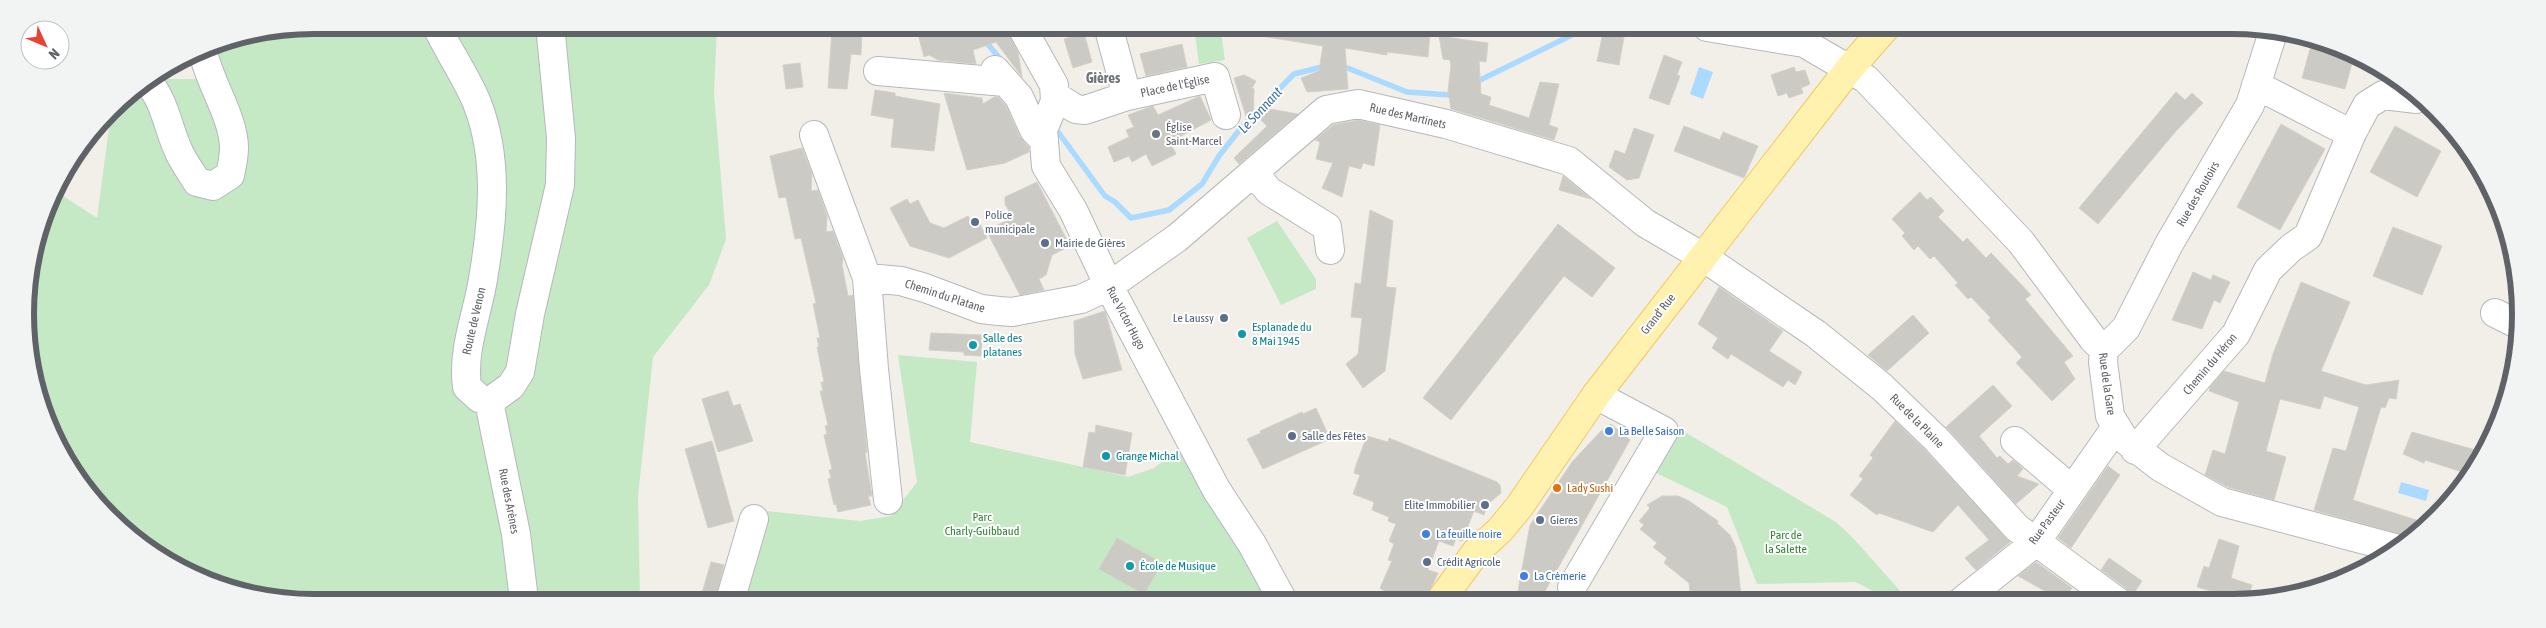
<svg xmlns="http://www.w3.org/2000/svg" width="2546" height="628" viewBox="0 0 2546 628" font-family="'Asap Condensed',sans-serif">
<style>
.green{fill:#c5e8c5}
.water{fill:#aadaff}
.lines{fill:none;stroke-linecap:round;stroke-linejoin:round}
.stream{stroke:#aadaff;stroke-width:5.5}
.building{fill:#cccac5;stroke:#d6d1c6}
.minor-casing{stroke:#b5b8bc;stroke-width:30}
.major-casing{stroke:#f2c960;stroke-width:30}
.minor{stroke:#fff;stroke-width:28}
.major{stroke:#fff2af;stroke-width:28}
.worship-dot{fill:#6b7280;stroke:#fff;stroke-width:2}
.service-dot{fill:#5c6f8a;stroke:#fff;stroke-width:2}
.culture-dot{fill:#0f9aa8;stroke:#fff;stroke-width:2}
.shop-dot{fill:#3f7fe0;stroke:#fff;stroke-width:2}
.food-dot{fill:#e8710a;stroke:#fff;stroke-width:2}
.labels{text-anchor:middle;stroke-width:4;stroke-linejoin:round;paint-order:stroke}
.street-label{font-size:12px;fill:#5f6368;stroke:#fff}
.worship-label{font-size:12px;fill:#5b616d;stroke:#fff;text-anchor:start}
.service-label{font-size:12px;fill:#4e5e75;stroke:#fff;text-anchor:start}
.culture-label{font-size:12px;fill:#0d838f;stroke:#fff;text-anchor:start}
.shop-label{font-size:12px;fill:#366cbe;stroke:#fff;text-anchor:start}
.food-label{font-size:12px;fill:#c56008;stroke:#fff;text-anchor:start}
.park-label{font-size:12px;fill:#348238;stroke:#fff}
.water-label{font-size:14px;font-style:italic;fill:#4174aa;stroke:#fff}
.quarter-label{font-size:15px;font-weight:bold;fill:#70757a;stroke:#fff}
.rim{fill:none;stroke:#5f6368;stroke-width:6}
</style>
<rect width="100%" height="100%" fill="#f1efe8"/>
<path class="green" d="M314,25L717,26L714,94L726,239L709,285L653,357L638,496L640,600H276L170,564L85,490L40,407L26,295L54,190L97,218L111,113L123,97L153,79H218V44Z
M1194,26H1220L1225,60L1199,64Z
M1277,221L1316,279V289L1281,305L1247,238Z
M898,355L977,362L970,442L1128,477L1154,468L1180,448L1269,601H744L767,511L860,521L891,516L917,482Z
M1673,425L1836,522L1854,539L1909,601H1883L1871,590L1856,582L1757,584L1727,507L1650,470Z"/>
<path class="water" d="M1699,67L1713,72L1703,99L1690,94Z
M2401,482L2429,490L2426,501L2398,493Z"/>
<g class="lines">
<path class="stream" d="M979,26L985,41L1002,61
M1340,65L1407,92L1450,95L1455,92
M1474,83L1578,32L1583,27
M1053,125L1105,196L1115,202L1131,218L1169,210L1202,184L1219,156L1241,128L1294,74L1326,66"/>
</g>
<path class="building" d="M916,26H1005L1018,52L1022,77L996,42L973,50L976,64L938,60L929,55L924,57Z
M1255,26H1298L1335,33L1336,26H1357L1390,31V27L1430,33L1428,57L1387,52V55L1345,48L1348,89L1307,92L1301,78L1319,71L1323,46L1254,35Z
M832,29L862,31L861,55L851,54L847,89L828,88Z
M1084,33L1092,62L1073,68L1064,39Z
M1603,33L1624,37L1619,65L1597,61Z
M1439,36L1488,43L1486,62L1479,61L1481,94L1491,97L1489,105L1529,118L1540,82L1559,84L1549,125L1558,128L1554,140L1451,109L1448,91L1451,65L1450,60L1443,59Z
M2312,42L2354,56L2345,89L2302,78Z
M1182,44L1187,67L1146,76L1140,54Z
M1664,55L1682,62L1677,75L1680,76L1669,105L1649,98Z
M800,63L803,87L786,89L783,65Z
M1794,67L1796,72L1805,70L1810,84L1801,88L1803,93L1789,98L1787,93L1778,96L1771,75Z
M1244,75L1256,81L1252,88L1254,89L1253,128L1250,129L1234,78Z
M875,90L895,93V96L940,104L934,151L891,147L894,119L871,115Z
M2176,92L2185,100L2192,93L2203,103L2176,131L2098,224L2079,208Z
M944,93L982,98L983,104L994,97H998L1006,106L1020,137L1029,147V152L1005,163L967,170Z
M1200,96L1211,120L1170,142L1176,154L1152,166L1146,154L1132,162L1129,156L1114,162L1108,147L1129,137L1126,130L1134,127L1128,115L1153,106L1158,115Z
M1270,109L1298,114L1239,164L1234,158L1267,126L1260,119Z
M1358,120L1380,125L1374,166L1363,163L1361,169L1349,166L1342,197L1322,188L1333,163L1316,159L1320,142L1315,140L1333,125Z
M2281,124L2325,149L2280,230L2237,207Z
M1684,126L1720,140L1723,132L1758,146L1744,178L1674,151Z
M2395,126L2441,151L2417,197L2370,172Z
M1634,128L1654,135L1639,178L1627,180L1609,167L1615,150L1625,154Z
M802,148L812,174L811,191L818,190L827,216L826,232L833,231L843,258L842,265L848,296L853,295L867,452L865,453L872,496H868L871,505L838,512L836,504L834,505L828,479L831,478L829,470L832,469L824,435L827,434L825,426L828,425L820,391H823L821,382H824L817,347H819L817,338H820L813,304L816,303L801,238L795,239L786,197L779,198L770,156Z
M1563,176L1591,199L1559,190Z
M1037,182L1070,246L1052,255L1046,275L1039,279L1044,290L1020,295L986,230L1013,218L1005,204V197Z
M1920,192L1927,200L1931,197L1944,211L1938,217L1963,242L1967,238L1986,258L1991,253L2018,281L2031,295L2025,299L2073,356L2064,362L2075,379L2052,401L2016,363L2022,357L1988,320L1991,318L1971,297L1968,299L1955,285L1958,283L1934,256L1930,259L1918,246L1914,250L1902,236L1905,233L1892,219Z
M907,199L910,204L918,200L930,223L944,228L968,216L973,223L978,220L987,238L949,258L910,246L890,208Z
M1370,210L1393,221L1386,287L1396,288L1385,371L1363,388L1346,364L1358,354L1362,318L1351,317L1355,283L1361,284Z
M1558,224L1615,268L1592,297L1564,276L1451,420L1423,398Z
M2393,227L2442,246L2422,295L2373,276Z
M2193,272L2211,280L2213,275L2230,282L2220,303L2214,300L2202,329L2172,320Z
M2301,282L2350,302L2321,371L2366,385L2399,380L2396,399L2389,398L2385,408L2381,407L2353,500L2429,524L2410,537L2314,510L2333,448L2346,451L2359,407L2324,396L2320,409L2280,399L2266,451L2286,457L2274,500L2228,487L2205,475L2213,450L2225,454L2239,402L2209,391L2210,387L2224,371L2265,383L2273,354Z
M1719,287L1783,331L1769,351L1802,372L1795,385L1788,380L1783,387L1731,354L1728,359L1712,348L1718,338L1698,324Z
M1105,311L1122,370L1083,379L1075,354L1074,321Z
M1913,315L1929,333L1887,371L1868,355Z
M931,333L982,335L981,356L964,355V352L929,350Z
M1993,385L2012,406L1979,436L1997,458L2000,456L2008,464L2013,460L2019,465L2023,469L2017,476L2039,484L2016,504L1946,427Z
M728,391L733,406L740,404L753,441L718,452L702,399Z
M1316,408L1330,439L1263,469L1247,439L1261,433L1260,431L1302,412L1303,414Z
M1895,421L1926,451L2010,542L1976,570L1965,558L1989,540L1958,505L1933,532L1879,513L1877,515L1850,495L1863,479L1859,476L1873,458L1870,455Z
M1611,424L1630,440L1540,600L1517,596L1530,525L1572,462L1601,431Z
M1096,425L1132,433L1125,475L1083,467L1089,432L1095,433Z
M2412,432L2479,451L2478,454L2481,456L2468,474L2425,460L2424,463L2403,454Z
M1367,436L1388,442L1389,438L1497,482L1500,485L1501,493L1488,504L1484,515L1474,511L1462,541L1456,539L1453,546L1439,541L1428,570L1438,573L1425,601H1398L1380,588L1392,561L1388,560L1394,544L1389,541L1396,524L1388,521L1389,517L1372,510L1374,502L1353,494L1360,475L1354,473L1356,465Z
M712,441L734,521L708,528L685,449Z
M2108,466L2120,475L2071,548L2058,538Z
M1662,496H1678L1689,501L1718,521L1717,523L1730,535L1736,548L1741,596L1691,601L1689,583L1664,563L1667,558L1653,547L1657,543L1640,529L1644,525L1639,521L1650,508L1647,505Z
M1117,538L1162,563L1144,594L1099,569Z
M2219,539L2239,546L2231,578L2252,585L2247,601L2197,587L2204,566L2209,568Z
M2109,558L2142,581L2132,596L2126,588L2101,570Z
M711,562L724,565L715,600H700Z
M2036,562L2072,588L2063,601L2018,576Z"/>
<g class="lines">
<g class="minor-casing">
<path id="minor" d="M436,25C448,51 466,76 477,103C499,159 493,220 483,279C477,316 462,349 467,387L479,398L489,402
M1021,26L1054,85L1055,101L1043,130L1046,166L1073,210L1109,286L1216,489L1252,544L1283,601
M1707,27L1804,43L1866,79L2021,242L2093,339L2104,350L2103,362L2110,416L2124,439L2160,467L2222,502L2395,548
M1110,33L1127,96
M995,70L1019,97L1034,130L1044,140
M878,71L1005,82
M148,82C165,101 168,129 179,152C184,163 191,172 197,182L213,186L230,175C232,166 234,156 234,148C234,117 208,81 202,48
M2256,85L2340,128
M1055,96L1076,109L1085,110L1127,96L1215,77L1226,115
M814,135L867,278L874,369L888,500
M1254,173L1269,191L1327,227L1330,250
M867,278L901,281L925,288L981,309L999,311L1012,312L1081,299L1109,286L1177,238L1326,110L1358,104L1446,124L1569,161L1645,223L1703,257L1816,334L1882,387L1937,440L2017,528L2117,601
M2495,313L2517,324
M2104,350L2126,328L2169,244L2250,105L2274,29
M489,402L511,386L520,372L530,314L560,185L561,138L550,25
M489,402L516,534L524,600
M2015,441L2071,489
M2135,450L2236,334L2268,270L2291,248L2308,236L2352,133L2367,105L2383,95L2417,99
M1572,587L1664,431L1596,395
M730,601L754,519
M1962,601L2036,542L2116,427"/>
</g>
<g class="major-casing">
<path id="major" d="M1440,601L1476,552L1500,530L1519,507L1596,395L1849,69L1886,27"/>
</g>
<use href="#minor" class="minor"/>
<use href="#major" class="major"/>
</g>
<circle class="worship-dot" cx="1156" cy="134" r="5"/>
<g class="service-dot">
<circle cx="975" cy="222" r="5"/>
<circle cx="1045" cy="243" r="5"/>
<circle cx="1224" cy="318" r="5"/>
<circle cx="1292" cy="436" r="5"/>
<circle cx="1485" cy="505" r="5"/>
<circle cx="1540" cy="520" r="5"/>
<circle cx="1427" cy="562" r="5"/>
</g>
<g class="culture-dot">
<circle cx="1242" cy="334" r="5"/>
<circle cx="973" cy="345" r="5"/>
<circle cx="1106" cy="456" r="5"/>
<circle cx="1130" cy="566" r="5"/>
</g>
<g class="shop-dot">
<circle cx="1609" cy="431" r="5"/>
<circle cx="1426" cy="534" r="5"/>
<circle cx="1524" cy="576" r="5"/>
</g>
<circle class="food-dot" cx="1557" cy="488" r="5"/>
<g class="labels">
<g class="street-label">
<text transform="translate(1175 86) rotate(-12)" y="4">Place de l'Église</text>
<text transform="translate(1408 116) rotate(13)" y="4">Rue des Martinets</text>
<text transform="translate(2198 194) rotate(-60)" y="4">Rue des Routoirs</text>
<text transform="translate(945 296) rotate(18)" y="4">Chemin du Platane</text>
<text transform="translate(1658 314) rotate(-52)" y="4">Grand' Rue</text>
<text transform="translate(1126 318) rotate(62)" y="4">Rue Victor Hugo</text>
<text transform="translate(474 321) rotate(-77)" y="4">Route de Venon</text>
<text transform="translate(2210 364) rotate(-50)" y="4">Chemin du Héron</text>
<text transform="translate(2107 384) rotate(82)" y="4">Rue de la Gare</text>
<text transform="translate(1917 421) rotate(45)" y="4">Rue de la Plaine</text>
<text transform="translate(509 501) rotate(79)" y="4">Rue des Arènes</text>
<text transform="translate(2047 522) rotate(-54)" y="4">Rue Pasteur</text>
</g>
<g class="worship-label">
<text x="1166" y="131">Église<tspan x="1166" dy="14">Saint-Marcel</tspan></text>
</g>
<g class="service-label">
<text x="985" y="219">Police<tspan x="985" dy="14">municipale</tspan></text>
<text x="1055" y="247">Mairie de Gières</text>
<text x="1214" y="322" text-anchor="end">Le Laussy</text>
<text x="1302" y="440">Salle des Fêtes</text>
<text x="1475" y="509" text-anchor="end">Elite Immobilier</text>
<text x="1550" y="524">Gieres</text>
<text x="1437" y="566">Crédit Agricole</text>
</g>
<g class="culture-label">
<text x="1252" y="331">Esplanade du<tspan x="1252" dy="14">8 Mai 1945</tspan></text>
<text x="983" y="342">Salle des<tspan x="983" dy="14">platanes</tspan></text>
<text x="1116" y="460">Grange Michal</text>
<text x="1140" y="570">École de Musique</text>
</g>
<g class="shop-label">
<text x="1619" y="435">La Belle Saison</text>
<text x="1436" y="538">La feuille noire</text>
<text x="1534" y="580">La Crèmerie</text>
</g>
<g class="food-label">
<text x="1567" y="492">Lady Sushi</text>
</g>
<g class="park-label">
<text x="982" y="521">Parc<tspan x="982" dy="14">Charly-Guibbaud</tspan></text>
<text x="1786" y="539">Parc de<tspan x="1786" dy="14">la Salette</tspan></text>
</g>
<g class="water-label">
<text transform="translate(1260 110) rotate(-47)" y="5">Le Sonnant</text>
</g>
<g class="quarter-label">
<text x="1103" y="83">Gières</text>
</g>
</g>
<path d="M0 0H2546V628H0ZM314 34H2232A280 280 0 0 1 2512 314V314A280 280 0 0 1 2232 594H314A280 280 0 0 1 34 314V314A280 280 0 0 1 314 34Z" fill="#f2f3f3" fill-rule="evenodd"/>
<path class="rim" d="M314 34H2232A280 280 0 0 1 2512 314V314A280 280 0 0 1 2232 594H314A280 280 0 0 1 34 314V314A280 280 0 0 1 314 34Z"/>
<g transform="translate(45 45) rotate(134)"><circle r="24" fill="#ffffff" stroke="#bfc1c3"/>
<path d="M0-4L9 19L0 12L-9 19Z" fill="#ea4335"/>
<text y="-8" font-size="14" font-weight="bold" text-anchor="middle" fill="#5f6368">N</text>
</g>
</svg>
